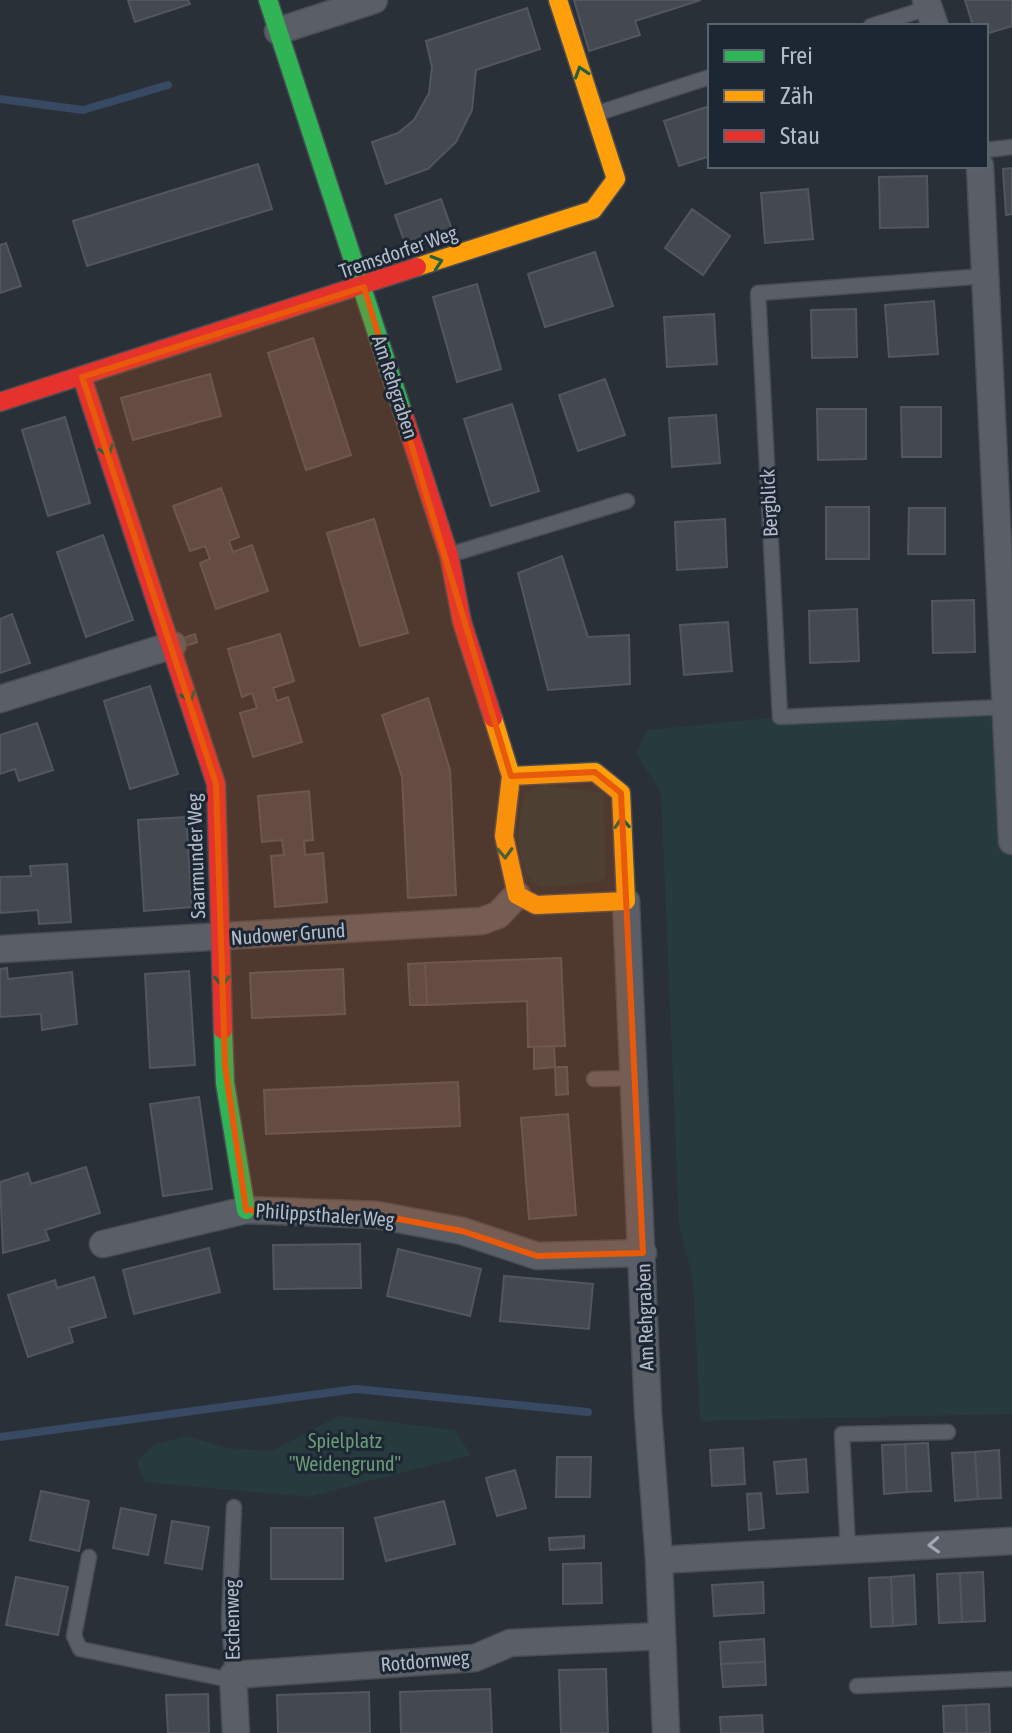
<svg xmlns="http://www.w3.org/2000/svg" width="1012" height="1733" viewBox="0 0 1012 1733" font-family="'Asap Condensed',sans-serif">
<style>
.green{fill:#273a3e}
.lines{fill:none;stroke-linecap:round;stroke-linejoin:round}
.stream{stroke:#384963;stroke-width:8}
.building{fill:#444950;stroke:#52575f;stroke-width:2}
.lane-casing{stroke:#484c53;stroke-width:17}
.street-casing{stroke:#484c53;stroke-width:29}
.fast-casing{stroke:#484c53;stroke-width:21}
.slow-casing{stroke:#484c53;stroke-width:21}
.jam-casing{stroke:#484c53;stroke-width:21}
.lane{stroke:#5a5e66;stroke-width:14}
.street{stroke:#5a5e66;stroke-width:26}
.fast{stroke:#30b455;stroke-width:18}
.slow{stroke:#ff9f0a;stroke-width:18}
.jam{stroke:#e5322d;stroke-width:18}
.oneway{stroke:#255f41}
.oneway2{stroke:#a2a9b5}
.marked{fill:#e8590c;fill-opacity:0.2;stroke:#e8590c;stroke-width:6;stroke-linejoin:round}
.labels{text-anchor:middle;stroke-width:6;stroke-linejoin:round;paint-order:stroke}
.street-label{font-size:20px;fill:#b4bcc9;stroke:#1d2633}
.park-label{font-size:20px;fill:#6b9a76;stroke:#1d2633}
</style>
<rect width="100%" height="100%" fill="#2a3038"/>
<path class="green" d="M1005,707L1012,841V1414L700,1421L693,1279L679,1224L661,792L636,754L647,730L780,717Z
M541,785L604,793L606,877L599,882L543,887C512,878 517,818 525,793Z
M339,1416L455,1430L471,1455L308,1497L144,1482L137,1461L154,1445L185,1436L229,1448L272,1451Z"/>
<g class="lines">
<path class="stream" d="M0,99L83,110L168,85
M0,1437L356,1389L588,1412"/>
</g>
<path class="building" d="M128,0H188L190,4L135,22Z
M574,0H701L635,21L640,35L589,51Z
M965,0H1012V26L986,34V26H973Z
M527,8L540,49L476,70L472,110L456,142L428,169L386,184L372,142L398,133L414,120L429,93L432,67L426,41Z
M710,106V156L679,166L664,121Z
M258,164L272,209L87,266L73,221Z
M1012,168V214L1006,215L1003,169Z
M927,176L928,227L880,228L879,177Z
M808,189L813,239L765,243L761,193Z
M441,199L453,233L407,249L395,215Z
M692,209L730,236L703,275L665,248Z
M6,243L21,286L0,293V245Z
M595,252L613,306L545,327L528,274Z
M477,284L501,369L457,382L433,297Z
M934,301L938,354L889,357L885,305Z
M856,309L857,357L812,358L811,310Z
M714,314L717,364L667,367L664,317Z
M313,338L351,455L306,470L268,353Z
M210,374L221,416L133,440L121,398Z
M605,379L625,435L578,451L559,395Z
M512,404L539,491L491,506L464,419Z
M901,407H941V457H902Z
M817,409H866V459L818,460Z
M716,415L720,463L672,467L669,418Z
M65,417L90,503L48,516L22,430Z
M221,488L239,537L229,541L233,552L252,545L268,591L216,609L200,563L210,559L205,546L190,551L173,506Z
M826,507H869V559H826Z
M909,508H945V554H908Z
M374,519L408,633L360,646L327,533Z
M725,519L727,567L677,570L675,522Z
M103,535L133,620L86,637L57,552Z
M562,556L588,637L629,635L630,684L548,690L518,573Z
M974,600L975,652L933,653L932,601Z
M857,609L859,661L810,663L809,611Z
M12,614L30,663L0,673V619Z
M728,622L732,671L684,675L680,625Z
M195,634L197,642L186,646L183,638Z
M280,634L294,681L273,688L277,701L288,697L302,742L253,757L240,713L257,708L252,693L242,697L228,649Z
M150,686L178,774L130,789L104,701Z
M428,698L450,770L456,895L408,898L402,777L382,715Z
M37,723L53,770L19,781L15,769L0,774V735Z
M309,791L313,840L304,841L305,855L323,853L327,902L275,907L271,856L284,855L282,840L262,842L258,796Z
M186,817L192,907L144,911L138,820Z
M67,864L71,922L39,924L38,910L0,913V877L31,876L30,866Z
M561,958L565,1046L528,1047L527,1001L427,1005L425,963Z
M425,963L427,1005H410L408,964Z
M7,968L8,979L72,972L77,1024L42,1030L41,1014L0,1017V969Z
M343,969L345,1014L252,1018L250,973Z
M189,971L195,1065L150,1068L145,974Z
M554,1046L555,1067L534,1069V1047Z
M555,1067H567L568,1094L556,1095Z
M458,1082L460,1126L266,1134L264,1090Z
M199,1097L212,1189L163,1196L150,1104Z
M568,1114L576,1215L529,1219L521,1118Z
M86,1167L100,1213L45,1230L49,1240L3,1253L0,1182L28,1173L31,1184Z
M360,1244L361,1288L274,1289L273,1245Z
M209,1248L220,1292L134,1314L123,1270Z
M398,1249L481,1269L470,1316L387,1296Z
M504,1276L593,1284L589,1329L500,1321Z
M94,1277L106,1317L69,1328L73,1342L28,1357L8,1295L55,1280L57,1288Z
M928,1443L931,1491L907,1492L905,1444Z
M905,1444L907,1492L884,1494L882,1445Z
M743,1448L745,1484L712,1486L710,1450Z
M999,1450L1001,1498L978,1499L975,1452Z
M975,1452L978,1499L955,1501L952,1453Z
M557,1457H591L590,1497H556Z
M806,1459L808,1492L777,1494L774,1462Z
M515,1470L526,1508L497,1516L486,1478Z
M41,1491L89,1501L79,1551L30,1540Z
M761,1493L764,1528L749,1530L747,1494Z
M444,1501L455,1544L386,1561L375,1518Z
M121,1508L156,1515L148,1555L113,1548Z
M172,1521L209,1527L202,1569L165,1563Z
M271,1528H343V1579H271Z
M584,1536V1548L550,1550L549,1538Z
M601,1563L602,1603L563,1604V1564Z
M983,1572L985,1621L962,1622L960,1573Z
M960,1573L962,1622L939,1623L937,1574Z
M914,1575L916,1624L893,1626L891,1577Z
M16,1577L68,1587L58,1635L6,1625Z
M891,1577L893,1626L871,1627L869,1578Z
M763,1582L764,1613L714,1616L712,1585Z
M764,1639L765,1662L721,1664L720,1642Z
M765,1662L766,1685L723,1687L721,1664Z
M606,1669L608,1733H561L559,1670Z
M490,1689L492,1733H401L400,1692Z
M369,1692L370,1733H278L277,1695Z
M208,1694L209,1733H168L166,1695Z
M989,1704L990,1733H967L966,1705Z
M966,1705L967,1733H944L943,1706Z
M762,1715L763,1733H721L720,1717Z"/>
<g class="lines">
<g class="lane-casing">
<path id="lane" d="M871,26L928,8
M595,114L710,77
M986,150L1012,147
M986,276L758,293L780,717L1005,707
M449,555L627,501
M594,1079L634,1078
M848,1549L842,1434L948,1432
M89,1557L74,1636L80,1649L221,1678L233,1675L229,1620L234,1507
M857,1686L1012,1679"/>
</g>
<g class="street-casing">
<path id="street" d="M926,0L935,26
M278,31L374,0
M980,166L1012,841
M0,699L173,645
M626,901L648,1412L659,1560L666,1733
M2,949L482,921L498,915L517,895
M103,1244L246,1210L377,1215L462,1231L537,1256L643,1253
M659,1560L1012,1541
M236,1733L233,1675L475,1658L510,1643L662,1636"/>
</g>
<g class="fast-casing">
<path id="fast" d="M268,0L403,413
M223,1030L225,1083L246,1210"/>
</g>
<g class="slow-casing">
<path id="slow" d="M417,267L593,210L616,179L558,0
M493,718L511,776L504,836L517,895L536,905L626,901L621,793L595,772L511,776"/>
</g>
<g class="jam-casing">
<path id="jam" d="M82,377L216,784L223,1030
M0,402L417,267
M403,413L449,555L462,622L493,718"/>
</g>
<use href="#lane" class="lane"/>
<use href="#street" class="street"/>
<use href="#fast" class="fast"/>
<use href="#slow" class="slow"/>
<use href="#jam" class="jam"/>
</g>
<defs><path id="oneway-chevron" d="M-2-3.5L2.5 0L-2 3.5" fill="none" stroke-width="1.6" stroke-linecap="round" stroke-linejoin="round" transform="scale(2)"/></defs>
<g class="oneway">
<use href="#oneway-chevron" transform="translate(581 72) rotate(-108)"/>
<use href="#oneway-chevron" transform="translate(437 262) rotate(-18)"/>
<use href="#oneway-chevron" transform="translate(107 451) rotate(71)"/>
<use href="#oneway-chevron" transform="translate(189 697) rotate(73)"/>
<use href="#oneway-chevron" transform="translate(622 823) rotate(-93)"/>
<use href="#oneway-chevron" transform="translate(505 853) rotate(88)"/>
<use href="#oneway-chevron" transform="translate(222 981) rotate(88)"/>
</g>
<use class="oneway2" href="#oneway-chevron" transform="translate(934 1545) rotate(177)"/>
<path class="marked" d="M364,287L511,776L595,772L621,793L643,1253L537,1256L462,1231L377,1215L246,1210L225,1066L216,784L82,377Z"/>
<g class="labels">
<g class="street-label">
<text transform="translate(398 252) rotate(-19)" y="7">Tremsdorfer Weg</text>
<text transform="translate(395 387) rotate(72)" y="7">Am Rehgraben</text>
<text transform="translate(769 503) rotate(-93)" y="7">Bergblick</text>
<text transform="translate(196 856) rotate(-92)" y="7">Saarmunder Weg</text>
<text transform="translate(288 934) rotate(-4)" y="7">Nudower Grund</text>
<text transform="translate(325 1215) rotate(4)" y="7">Philippsthaler Weg</text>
<text transform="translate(645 1317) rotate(-92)" y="7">Am Rehgraben</text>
<text transform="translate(232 1620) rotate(-91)" y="7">Eschenweg</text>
<text transform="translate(425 1661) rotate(-5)" y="7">Rotdornweg</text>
</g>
<g class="park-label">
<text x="345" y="1448">Spielplatz<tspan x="345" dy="23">"Weidengrund"</tspan></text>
</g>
</g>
<rect x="708" y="24" width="280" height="144" fill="#1d2633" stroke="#59626f" stroke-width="2"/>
<rect x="724" y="50" width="40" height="12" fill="#30b455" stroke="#59626f" stroke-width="2"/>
<text x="780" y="64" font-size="24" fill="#b4bcc9">Frei</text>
<rect x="724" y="90" width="40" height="12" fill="#ff9f0a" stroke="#59626f" stroke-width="2"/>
<text x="780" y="104" font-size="24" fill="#b4bcc9">Zäh</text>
<rect x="724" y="130" width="40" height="12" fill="#e5322d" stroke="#59626f" stroke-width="2"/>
<text x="780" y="144" font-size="24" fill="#b4bcc9">Stau</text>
</svg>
